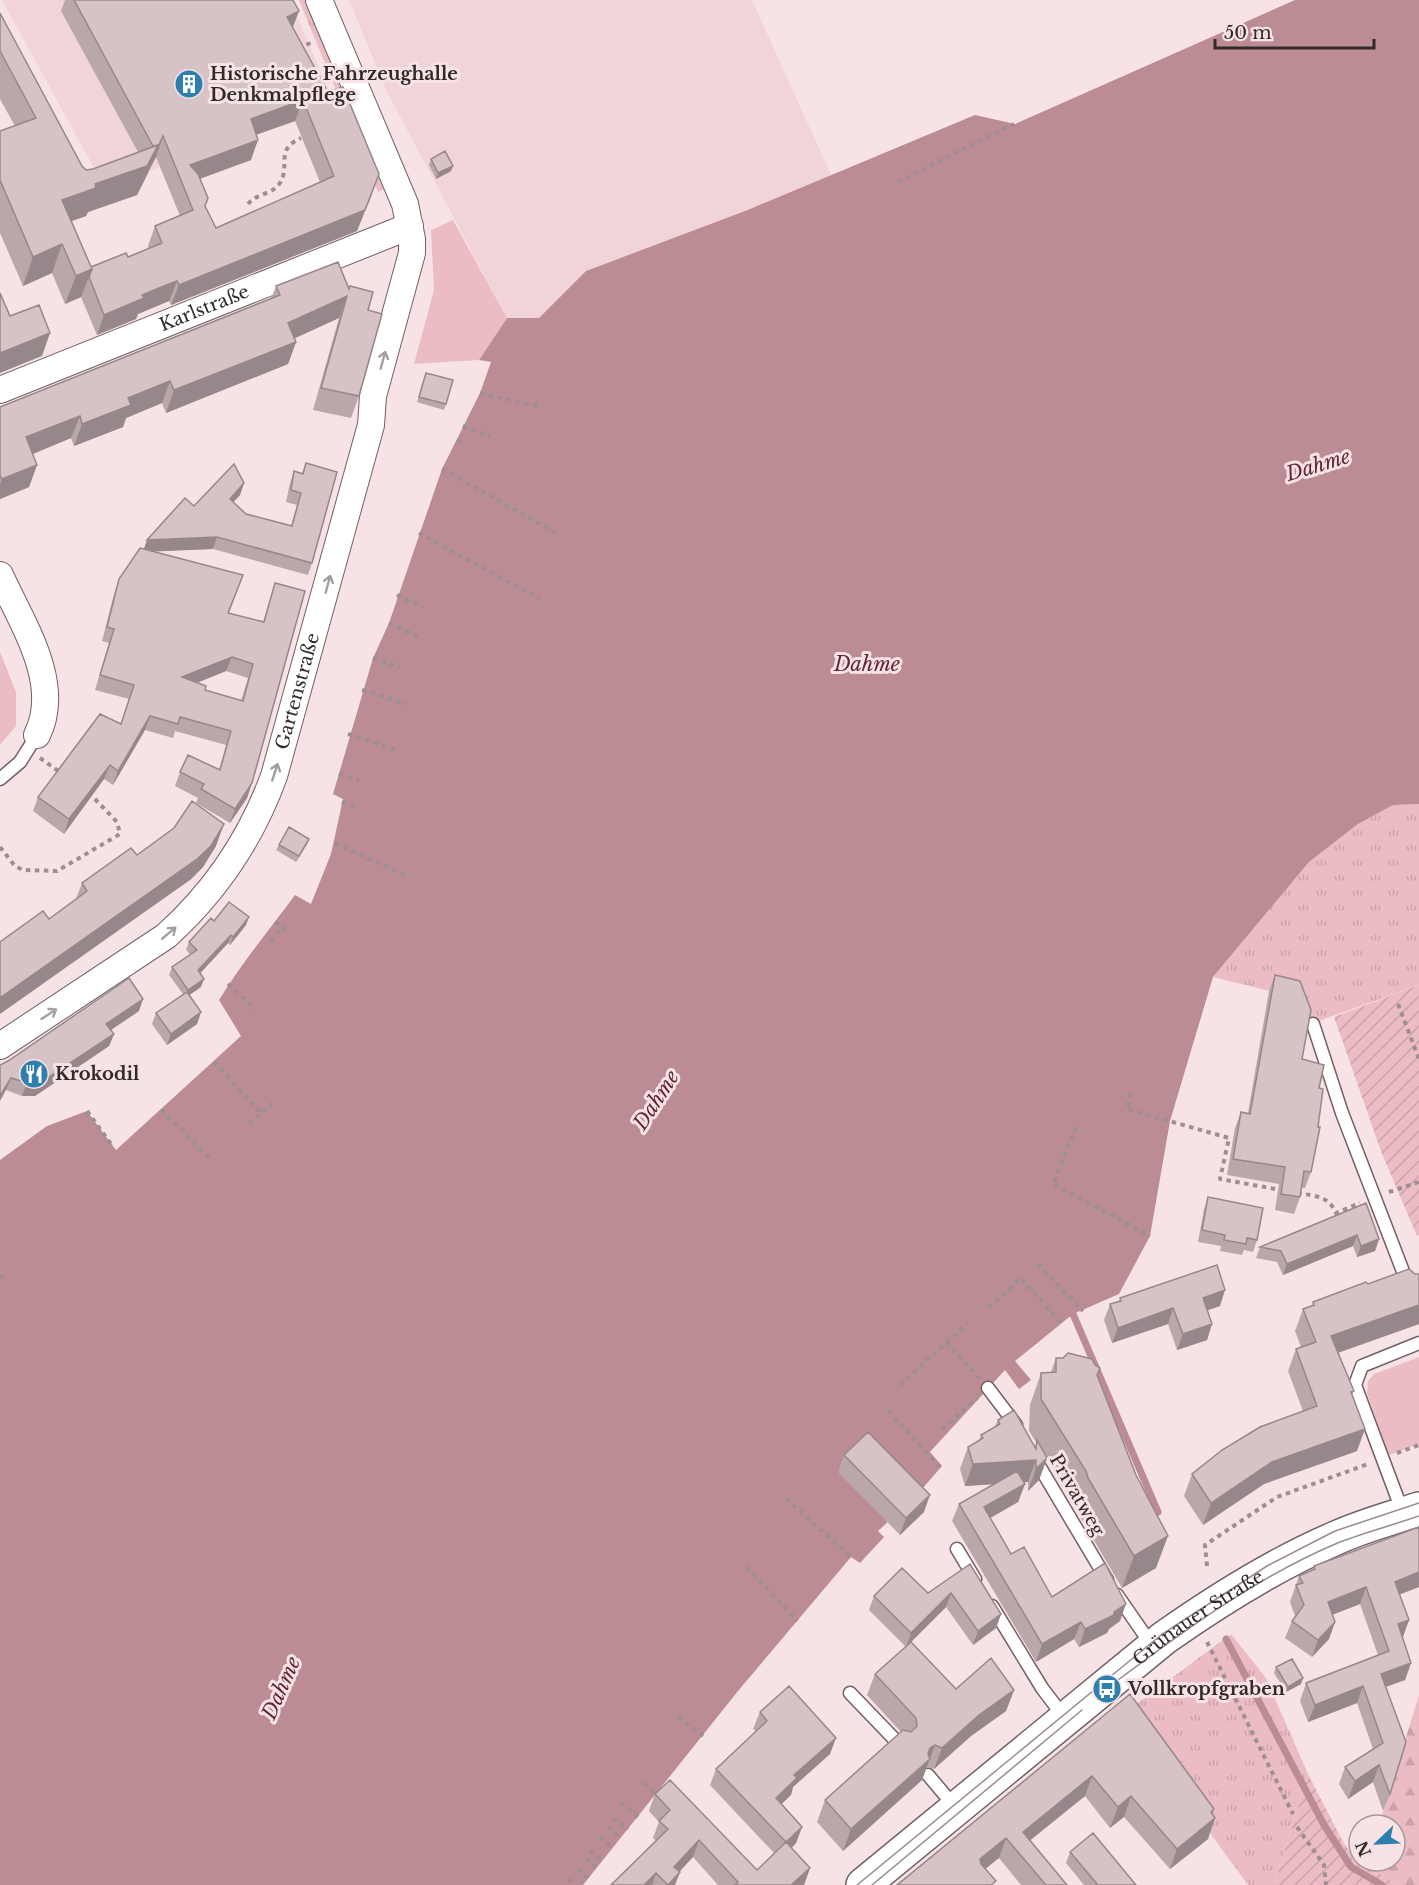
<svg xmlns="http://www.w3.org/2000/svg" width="1419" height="1885" viewBox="0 0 1419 1885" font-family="'Libre Baskerville',serif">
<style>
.built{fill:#f1d4d8}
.grass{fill:url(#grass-tufts)}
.forest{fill:url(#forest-firs)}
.park{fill:#ecbcc4}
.garden{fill:url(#garden-furrows)}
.water{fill:#bc8c94}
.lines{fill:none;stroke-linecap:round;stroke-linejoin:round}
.stream{stroke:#bc8c94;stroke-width:7}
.service-casing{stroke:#726063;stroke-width:15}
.minor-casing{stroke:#726063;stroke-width:28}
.secondary-casing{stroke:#726063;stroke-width:36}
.path{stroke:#9d8f91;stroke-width:4;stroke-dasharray:4.5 4.5;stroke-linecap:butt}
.service{stroke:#fff;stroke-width:12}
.minor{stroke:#fff;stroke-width:26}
.secondary{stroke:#fff;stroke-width:33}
.tram{stroke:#9a8c8e;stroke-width:1.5}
.wall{fill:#b9a7a9;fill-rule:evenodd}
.shaded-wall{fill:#96888a}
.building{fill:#d7c2c5;stroke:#96888a;stroke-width:1.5;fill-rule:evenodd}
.oneway{stroke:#a29fa0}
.labels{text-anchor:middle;stroke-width:6;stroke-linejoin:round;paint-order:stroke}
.poi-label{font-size:18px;font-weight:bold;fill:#312a2b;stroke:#f7e3e5;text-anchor:start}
.street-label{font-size:18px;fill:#312a2b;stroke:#f7e3e5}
.water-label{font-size:20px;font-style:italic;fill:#632634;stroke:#f7e3e5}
</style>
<defs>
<pattern id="grass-tufts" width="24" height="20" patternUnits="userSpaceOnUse" patternTransform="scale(1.5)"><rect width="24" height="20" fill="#ecbcc4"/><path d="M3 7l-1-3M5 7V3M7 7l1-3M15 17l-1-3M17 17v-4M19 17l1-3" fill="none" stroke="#cba2a9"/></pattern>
<pattern id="forest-firs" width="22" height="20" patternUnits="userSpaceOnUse" patternTransform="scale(1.5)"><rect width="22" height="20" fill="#ecbcc4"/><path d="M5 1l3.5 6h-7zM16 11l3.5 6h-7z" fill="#cba2a9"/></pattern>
<pattern id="garden-furrows" width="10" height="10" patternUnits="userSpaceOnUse" patternTransform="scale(1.5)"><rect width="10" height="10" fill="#ecbcc4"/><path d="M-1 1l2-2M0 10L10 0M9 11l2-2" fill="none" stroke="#cba2a9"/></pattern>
</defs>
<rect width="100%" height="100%" fill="#f7e3e5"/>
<path class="built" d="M2,0H290L336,108L104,186Z
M349,0H752L831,175L745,211L586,271L539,318H507L386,90Z"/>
<path class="grass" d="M299,0H319L385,189L378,192Z
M1419,804V985L1305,1026L1294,997L1213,977L1309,862L1358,824L1393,805Z
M1231,1634L1266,1678L1308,1774L1274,1885H1248L1123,1714Z"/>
<path class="forest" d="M1419,1695V1885H1398L1367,1867L1368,1861H1395V1825H1379Z"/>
<path class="park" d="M453,220L507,318L479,360L414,364L434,290L431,230Z
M0,652L16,692V726L0,745Z
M1419,1357V1444L1389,1455L1367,1393L1368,1381L1374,1374Z"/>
<path class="garden" d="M1419,985V1235L1417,1236L1382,1154L1334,1017Z
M1308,1774L1343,1842L1355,1859L1398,1885H1274Z"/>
<path class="water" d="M1295,0H1419V804L1393,805L1358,824L1309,862L1213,977L1170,1121L1150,1236L1119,1294L1073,1314L1015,1361L1031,1380L1019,1389L1005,1370L930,1452L942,1466L916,1496L878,1531L884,1537L860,1563L851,1557L738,1691L583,1885H0V1160L47,1126L87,1111L116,1150L241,1036L219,1000C242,963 269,930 295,895L311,904L331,854L343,799L333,794L373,658L389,623L442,469L480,393L491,362L479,360L507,318H539L586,271L745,211L975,115L1015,124Z"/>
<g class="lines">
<path class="stream" d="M1068,1309L1073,1314L1158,1512
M1226,1639L1324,1825L1351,1867L1382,1885"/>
<g class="service-casing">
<path id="service" d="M0,779L20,762L37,735
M1313,1024L1342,1113L1409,1287
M988,1388L1016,1425
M1035,1459L1107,1580
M1403,1513L1355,1385L1362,1366L1419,1343
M957,1549L975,1579
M1117,1595L1153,1647
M992,1606L1042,1688L1064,1717
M850,1693L901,1746
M928,1775L955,1807"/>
</g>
<g class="minor-casing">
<g id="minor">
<path id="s1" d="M0,390L410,226"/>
<path d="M0,575C21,622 63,683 37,735"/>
<path id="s2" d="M0,1046L166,936C216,891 251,839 274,776L371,425L373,396L412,253V239L405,204L319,0"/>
</g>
</g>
<g class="secondary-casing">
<g id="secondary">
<path id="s3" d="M863,1885L1164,1638C1218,1600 1275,1564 1336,1538C1362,1526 1392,1518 1419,1509"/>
</g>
</g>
<path class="path" d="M298,48L313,42
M898,182L1014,124
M248,204C257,193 272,195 280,183C291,165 274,150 301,138
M480,393L538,406
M463,426L490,436
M457,440L466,443
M442,469L560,535
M419,533L540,599
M397,595L423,607
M389,623L421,638
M373,658L400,667
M362,690L407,704
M348,734L396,750
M40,758L61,773
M339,774L359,781
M342,802L358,808
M335,843L409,877
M0,847L15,866L23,870L57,871L120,834L117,822L92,796
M275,922L287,931
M271,941L282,927
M228,984L256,1009
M1398,1004L1419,1059
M214,1062L261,1113
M1131,1093L1127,1109L1229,1138L1220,1179L1281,1190
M161,1110L210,1158
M87,1111L111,1144
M249,1124L273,1103
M1076,1127L1053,1184L1150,1236
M1389,1192L1419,1182
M1297,1193C1314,1196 1328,1195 1336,1213L1360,1203
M1038,1264L1083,1311
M0,1275L3,1279
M989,1308L1021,1278L1061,1323
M947,1342L979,1378
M900,1385L968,1323
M888,1411L940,1467
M942,1429L977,1398
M1397,1453L1419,1445
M786,1499L851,1557
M1207,1566L1205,1545L1277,1497L1368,1464
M747,1567L797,1621
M1207,1642L1293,1814
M678,1717L703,1736
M644,1783L656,1795
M621,1803L638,1817
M613,1818L628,1829
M608,1827L621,1838
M1297,1827L1324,1865L1326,1885
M600,1837L613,1848
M590,1851L602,1861
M586,1858L597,1868
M578,1869L588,1879
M569,1879L575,1885"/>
<use href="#service" class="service"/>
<use href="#minor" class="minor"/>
<use href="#secondary" class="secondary"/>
<path class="tram" d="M1114,1683C1185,1630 1258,1576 1340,1542C1366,1532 1393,1525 1419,1516
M857,1885L1161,1635L1267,1566L1335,1531L1419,1503
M872,1885L1082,1710"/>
</g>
<path class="wall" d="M65,0H293V28L372,195L357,231L171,305L169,301L152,308L138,314L136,319L97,335L81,297L65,304L52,273L23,286L0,233V131L15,126L0,99V13L82,166L86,170L93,169L138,152L61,11ZM295,121L320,182L216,228L205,206L200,179L251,160L256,135ZM156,157L180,216L155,226L148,246L149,249L128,257L91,267L72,221L86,216L88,212L137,195Z
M431,159L451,171L436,179L429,165Z
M276,286L349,288L368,310L359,396L351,418L313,410L339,318L295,338L296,342L288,364L166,413L162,403L126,418L123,427L74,446L71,438L33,454L37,465L29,487L0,499V407L271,299Z
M424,378L446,404L444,410L417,402Z
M306,463L312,563L308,575L213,549L153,551L238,589L229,613L263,622L275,583L252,783L247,798L230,823L196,803L198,798L175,786L180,772L219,770L226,745L175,731L173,738L145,730L113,785L104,779L64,834L33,811L38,797L121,723L129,699L95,690L109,643L102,641L114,594L119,579L144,549L147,540L194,506L244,483L240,495L233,502L246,514L291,526L297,505L286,502L290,483L294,471L302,473ZM226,671L248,678L241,701L205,690L197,683Z
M309,839L307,844L296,862L276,850L279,845Z
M216,846L203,867L190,880L49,919L76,899L82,883L137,855Z
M214,921L246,925L230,945L228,943L200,973L201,987L189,995L201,1012L197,1024L167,1045L152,1024L156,1013L183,994L169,975L172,967L190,954L186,950L189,942Z
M1275,975L1302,1059L1319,1088L1311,1172L1305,1188H1301L1300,1197L1294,1214L1275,1210L1279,1184L1227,1175L1235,1128L1241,1112L1248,1113L1269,991Z
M139,1011L111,1030L114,1034L109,1046L35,1096H22L6,1090L0,1065Z
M1208,1197L1257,1240L1253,1252L1244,1250L1242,1255L1220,1251L1221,1246L1198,1242L1204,1209Z
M1366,1203L1379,1239L1375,1251L1357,1257L1353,1246L1283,1275L1277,1262L1256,1258L1260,1247Z
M1415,1274H1419V1324L1338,1353L1354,1391L1352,1395L1357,1451L1264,1484L1203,1525L1184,1496L1192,1474L1303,1411L1288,1371L1296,1349L1301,1347L1295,1331L1303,1309L1312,1306L1313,1302L1368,1284Z
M1120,1298L1220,1306L1207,1310L1212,1324L1207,1340L1177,1350L1168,1324L1112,1343L1104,1320L1110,1304L1119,1301Z
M1056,1358L1097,1376L1156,1568L1122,1588L1076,1510L1075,1503L1047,1459L1039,1480L1028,1491V1482H1024L1025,1484L1018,1502L990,1518L1011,1554L1052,1597L1120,1621L1109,1629L1107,1633L1079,1647L1074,1639L1036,1662L952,1521L959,1504L993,1484L965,1486L960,1469L968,1447L979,1441L981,1435L995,1426L998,1420L1035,1446L1036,1442L1029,1431L1030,1405L1041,1373L1051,1372Z
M844,1455L924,1512L900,1535L838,1472Z
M970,1564L1001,1614L996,1628L973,1645L946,1607L911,1642L956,1689L1014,1690L1006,1711L971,1736L934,1769L927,1767L922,1780L843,1851L817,1822L825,1800L901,1732L867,1695L875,1674L906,1647L869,1610L874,1596L928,1593Z
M1314,1566L1419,1587L1399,1594L1409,1620L1402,1637L1411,1663L1405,1680L1385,1687L1390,1794L1383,1811L1373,1782L1348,1799L1339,1784L1345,1767L1373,1749L1357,1703L1308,1722L1300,1701L1306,1683L1378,1655L1360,1604L1332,1615L1335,1622L1329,1639L1312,1657L1285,1638L1292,1621L1295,1616L1290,1602L1299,1576L1313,1570Z
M1276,1667L1301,1684L1286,1692L1274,1673Z
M1130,1694L1214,1809L1212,1814L1208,1839L1170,1869L1124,1817L1110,1828L1085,1796L1030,1840L1067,1885H1021L999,1858L897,1885Z
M760,1712L830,1754L793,1787L791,1795L781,1804L802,1827L796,1843L792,1848L810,1868L804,1885H718L693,1857L679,1872H680L675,1885H611L656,1841L653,1838L659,1822L649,1811L655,1794L757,1870L774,1853L710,1785L716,1769L756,1731L753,1729Z
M1070,1852L1136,1885H1084L1066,1863Z"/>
<path class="shaded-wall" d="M299,11L291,32L287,17Z
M303,100L295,121L243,139L251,119Z
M163,136L156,157L148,172L156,151Z
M258,140L251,160L182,185L190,165Z
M158,145L148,173L137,195L88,212L86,216L52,228L62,200Z
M453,166L451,171L436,179L438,173Z
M379,174L357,231L171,305L179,285Z
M62,244L52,273L23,286L33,257Z
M92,269L81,297L65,304L76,276Z
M177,281L169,301L138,314L136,319L97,335L104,315L142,295Z
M347,296L339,318L280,345L288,323Z
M50,333L42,356L0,373V353Z
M296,342L288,364L166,413L174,390Z
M170,381L162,403L126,418L123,427L74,446L82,424L128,398Z
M80,416L71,438L18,460L26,437Z
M37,465L29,487L0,499V484L2,479Z
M244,483L240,495L225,511L230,499Z
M217,537L213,549L143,552L147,540Z
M232,657L226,671L176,691L182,677Z
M150,716L145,730L113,785L118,771Z
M110,765L104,779L64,834L69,819Z
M252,783L247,798L230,823L235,809Z
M224,824L216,846L203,867L190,880L0,1014V998Z
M309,839L307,844L296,862L299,856Z
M249,917L246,925L230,945L233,937Z
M231,935L228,943L195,979L198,970Z
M204,979L201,987L185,998L188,990Z
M143,999L139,1011L102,1036L106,1024Z
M201,1012L197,1024L167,1045L171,1034Z
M114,1034L109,1046L35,1096H22L27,1083Z
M11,1078L6,1090L0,1101V1096Z
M1357,1235L1353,1246L1283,1275L1287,1264Z
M1379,1239L1375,1251L1357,1257L1361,1246Z
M1225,1290L1220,1306L1197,1314L1203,1298Z
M1419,1305V1324L1323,1358L1331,1336Z
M1173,1308L1168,1324L1112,1343L1118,1328Z
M1212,1324L1207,1340L1177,1350L1183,1334Z
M1365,1429L1357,1451L1264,1484L1203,1525L1211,1503L1272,1462Z
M1047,1458L1039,1480L1028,1491L1036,1469Z
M1036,1460L1028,1482L965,1486L973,1464Z
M1025,1484L1018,1502L978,1525L984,1507Z
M930,1495L924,1512L900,1535L906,1518Z
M1168,1536L1156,1568L1122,1588L1134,1556Z
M1419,1572V1587L1388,1599L1395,1582Z
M1366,1587L1360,1604L1321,1619L1328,1602Z
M951,1593L946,1607L906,1647L911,1633Z
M1126,1604L1120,1621L1109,1629L1107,1633L1079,1647L1085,1629Z
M1001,1614L996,1628L973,1645L978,1631Z
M1409,1620L1403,1637L1391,1642L1398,1624Z
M1081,1622L1074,1639L1036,1662L1042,1644Z
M1335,1622L1329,1639L1312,1657L1318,1640Z
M1411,1663L1405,1680L1374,1691L1381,1674Z
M1303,1678L1301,1684L1286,1692L1288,1687Z
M1363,1686L1357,1703L1308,1722L1315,1705Z
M1014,1690L1006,1711L971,1736L934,1769L942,1748L979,1715Z
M836,1738L830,1754L793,1787L791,1795L770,1815L776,1798L794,1775Z
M935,1745L922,1780L843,1851L851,1829L930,1748Z
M1379,1765L1373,1782L1348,1799L1355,1781Z
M1092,1776L1085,1796L1017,1851L1023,1832Z
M1131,1796L1124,1817L1110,1828L1118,1807Z
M1214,1809L1209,1823L1215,1818L1208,1839L1170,1869L1177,1849L1211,1812Z
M802,1827L796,1843L780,1859L786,1842Z
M1006,1838L999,1858L973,1879L980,1859Z
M699,1840L693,1857L668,1884L674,1867Z
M810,1868L804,1885H791Z
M680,1872L675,1885H668Z
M656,1873L652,1885H644Z"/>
<path class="building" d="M74,0H293L299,11L287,17L328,92L343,87L379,174L365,210L179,285L177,281L159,288L142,295L144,298L104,315L89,277L92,269L91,267L126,253L128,257L162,243L155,226L193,210L163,136L156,151L158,145L153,146ZM303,100L334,176L216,228L205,206L208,198L198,174L190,165L258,140L251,119Z
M0,13L82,166L86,170L93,169L158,145L147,166L95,184L96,188L62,200L92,269L76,276L62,244L33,257L0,180V131L36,118L0,51Z
M445,151L453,166L438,173L431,159Z
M338,262L349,289L350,286L373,292L368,310L382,314L359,396L321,388L347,296L288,323L296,342L174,390L170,381L128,398L131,405L82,424L80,416L26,437L37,465L2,479L0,475V407L280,295L276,286Z
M0,293L10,316L39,305L50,333L0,353Z
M426,373L453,380L446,404L419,397Z
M306,463L337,472L312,563L217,537L147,540L185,498L194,506L234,464L244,483L230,499L246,514L292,526L301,493L291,490L294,471L303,474Z
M140,548L243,575L228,613L264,622L275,583L305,591L252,783L235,809L201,789L204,784L180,772L188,755L220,770L231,731L180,717L178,724L150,716L118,771L110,765L69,819L38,797L100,714L121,724L134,685L100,675L114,629L107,627L119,579ZM232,657L253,664L243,701L205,690L206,686L182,677Z
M192,801L224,824L211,846L197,859L0,998V942L43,911L49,919L87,891L82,883L131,848L137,855L174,828Z
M289,827L309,839L299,856L279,845Z
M229,902L249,917L233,937L231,935L198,970L204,979L188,990L172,967L197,950L189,942L211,918L214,921Z
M1275,975L1300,981L1311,1010L1302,1059L1324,1065L1319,1088L1323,1089L1318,1127H1320L1311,1172L1304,1171L1300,1197L1281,1194L1285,1167L1233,1159L1241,1112L1250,1114Z
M129,978L143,999L106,1024L114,1034L40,1083H27L11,1078L0,1096V1065L8,1061Z
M187,992L201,1012L171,1034L156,1013Z
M1208,1197L1263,1208L1257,1240L1247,1238L1246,1244L1224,1240L1225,1235L1202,1230Z
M1366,1203L1379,1239L1361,1246L1357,1235L1287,1264L1281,1251L1260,1247Z
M1217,1265L1225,1290L1203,1298L1212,1324L1183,1334L1173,1308L1118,1328L1110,1304L1121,1301L1120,1298Z
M1409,1269L1415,1274H1419V1305L1331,1336L1354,1391L1351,1392L1365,1429L1272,1462L1211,1503L1192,1474L1222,1450L1260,1427L1317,1406L1296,1349L1316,1342L1303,1309L1314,1305L1313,1302L1366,1282L1368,1284Z
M1068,1353L1092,1359L1095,1365L1100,1368L1097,1375L1136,1475L1168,1536L1134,1556L1088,1478L1086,1471L1041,1399V1373L1056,1372V1358H1063Z
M1014,1410L1036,1449L1037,1440L1047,1458L1036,1469V1460L973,1464L968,1447L983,1438L981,1435L1000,1424L998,1420Z
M868,1432L930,1495L906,1518L844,1455Z
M1017,1471L1025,1484L984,1507L1011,1554L1024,1547L1052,1597L1105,1563L1126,1604L1114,1612V1615L1085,1629L1081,1622L1042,1644L959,1504Z
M1419,1527V1572L1395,1582L1409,1620L1398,1624L1411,1663L1381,1674L1406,1742L1390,1794L1379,1765L1355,1781L1345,1767L1383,1743L1363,1686L1315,1705L1306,1683L1389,1651L1366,1587L1328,1602L1335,1622L1318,1640L1292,1621L1304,1605L1296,1585L1303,1583L1299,1576L1315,1569L1314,1566Z
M970,1564L1001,1614L978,1631L951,1593L911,1633L874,1596L902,1568L928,1593Z
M911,1642L956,1689L991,1658L1014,1690L979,1715L942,1748L935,1745L930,1748L928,1754L930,1759L851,1829L825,1800L903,1730L911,1732L917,1726L916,1718L875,1674Z
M1292,1659L1303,1678L1288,1687L1276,1667Z
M789,1686L836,1738L794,1775L797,1778L776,1798L802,1827L786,1842L716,1769L767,1721L760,1712Z
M1130,1694L1214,1809L1211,1812L1215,1818L1177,1849L1131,1796L1118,1807L1092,1776L1023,1832L1067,1885H1046L1006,1838L980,1859L981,1864L996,1881L991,1885H897Z
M670,1780L757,1870L786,1842L810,1868L791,1885H735L738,1882L699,1840L674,1867L680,1872L668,1885L656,1873L644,1885H611L668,1829L659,1821L670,1810L655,1794Z
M1093,1833L1136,1885H1098L1070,1852Z"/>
<defs><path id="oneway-shaft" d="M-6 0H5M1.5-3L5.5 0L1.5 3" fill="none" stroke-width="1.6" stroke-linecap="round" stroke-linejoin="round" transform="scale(1.5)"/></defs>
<g class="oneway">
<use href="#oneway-shaft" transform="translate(383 360) rotate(-75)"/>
<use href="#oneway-shaft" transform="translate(328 584) rotate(-75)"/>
<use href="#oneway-shaft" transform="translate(275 772) rotate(-72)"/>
<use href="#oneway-shaft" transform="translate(169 933) rotate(-40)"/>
<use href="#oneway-shaft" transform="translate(49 1014) rotate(-33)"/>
</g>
<defs>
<g id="building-disc" transform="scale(1.5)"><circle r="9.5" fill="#2f7eb0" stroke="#f7e3e5"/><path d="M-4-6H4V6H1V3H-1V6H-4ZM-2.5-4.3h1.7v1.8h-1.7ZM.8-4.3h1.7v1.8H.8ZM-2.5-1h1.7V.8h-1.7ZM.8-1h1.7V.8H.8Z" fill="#fff"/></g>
<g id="restaurant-disc" transform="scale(1.5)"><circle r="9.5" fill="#2f7eb0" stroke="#f7e3e5"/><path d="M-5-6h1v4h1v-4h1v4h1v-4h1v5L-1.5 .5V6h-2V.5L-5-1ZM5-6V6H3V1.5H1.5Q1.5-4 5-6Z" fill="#fff"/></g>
<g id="bus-disc" transform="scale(1.5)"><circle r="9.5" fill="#2f7eb0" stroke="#f7e3e5"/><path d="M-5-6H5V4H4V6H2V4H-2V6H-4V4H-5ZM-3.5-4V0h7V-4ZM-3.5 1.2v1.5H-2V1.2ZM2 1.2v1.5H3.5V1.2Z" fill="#fff"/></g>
</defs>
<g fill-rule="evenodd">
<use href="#building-disc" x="189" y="84"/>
<use href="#restaurant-disc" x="34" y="1074"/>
<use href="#bus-disc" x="1107" y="1689"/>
</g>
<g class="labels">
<g class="poi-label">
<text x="210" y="80">Historische Fahrzeughalle<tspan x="210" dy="21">Denkmalpflege</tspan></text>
<text x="55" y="1080">Krokodil</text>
<text x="1128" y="1695">Vollkropfgraben</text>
</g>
<g class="street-label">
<text dy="6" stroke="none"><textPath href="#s1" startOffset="220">Karlstraße</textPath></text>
<text dy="6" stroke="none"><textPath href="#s2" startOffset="482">Gartenstraße</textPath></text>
<text transform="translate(1077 1495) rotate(60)" y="6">Privatweg</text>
<text dy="6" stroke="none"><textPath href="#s3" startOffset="429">Grünauer Straße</textPath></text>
</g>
<g class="water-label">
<text transform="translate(1318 465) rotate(-17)" y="7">Dahme</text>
<text x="867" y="671">Dahme</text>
<text transform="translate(656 1100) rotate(-57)" y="7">Dahme</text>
<text transform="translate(281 1688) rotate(-66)" y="7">Dahme</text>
</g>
</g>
<g transform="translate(1377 1843) rotate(247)"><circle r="28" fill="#f7e3e5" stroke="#a8999b" stroke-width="1.5"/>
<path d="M0-4.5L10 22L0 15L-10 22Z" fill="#2f7eb0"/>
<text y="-9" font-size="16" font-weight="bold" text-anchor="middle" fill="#312a2b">N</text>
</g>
<path d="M1215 39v9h159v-9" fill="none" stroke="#312a2b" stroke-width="3"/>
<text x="1224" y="39" font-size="18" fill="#312a2b" stroke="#f7e3e5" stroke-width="4.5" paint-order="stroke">50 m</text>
</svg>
